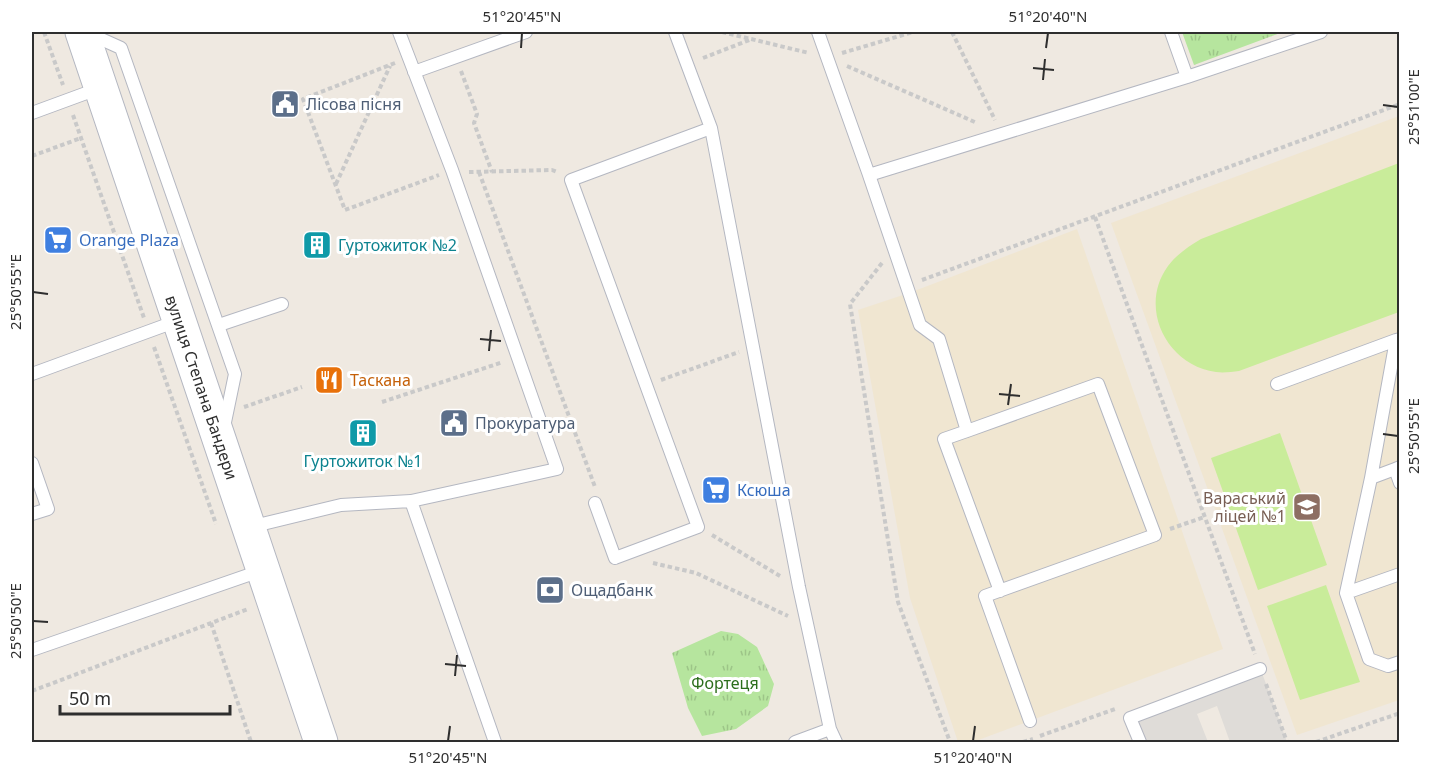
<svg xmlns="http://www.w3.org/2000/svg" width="1431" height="774" viewBox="0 0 1431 774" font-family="'Noto Sans',sans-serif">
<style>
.education{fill:#f0e6d1}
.park{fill:url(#park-tufts)}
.pitch{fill:#c9ec9a}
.plaza{fill:#dfdcd8}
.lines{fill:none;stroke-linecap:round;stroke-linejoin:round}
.lane-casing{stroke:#b4b7c1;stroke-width:14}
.secondary-casing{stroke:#b4b7c1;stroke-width:35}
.path{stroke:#c9c9c9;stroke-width:4;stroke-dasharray:4.5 3;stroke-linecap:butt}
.lane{stroke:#fff;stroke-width:12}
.secondary{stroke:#fff;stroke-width:33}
.ticks{fill:none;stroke:#2e2e2e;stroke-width:2}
.labels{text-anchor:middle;stroke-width:6;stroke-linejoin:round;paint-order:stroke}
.service-label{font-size:16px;fill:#4e5e75;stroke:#fff;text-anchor:start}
.shop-label{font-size:16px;fill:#366cbe;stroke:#fff;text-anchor:start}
.culture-label{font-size:16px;fill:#0d838f;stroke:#fff;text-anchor:start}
.food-label{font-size:16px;fill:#c56008;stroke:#fff;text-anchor:start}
.street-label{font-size:16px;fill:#2e2e2e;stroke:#fff}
.education-label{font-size:16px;fill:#785e54;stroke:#fff;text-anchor:end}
.park-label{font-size:16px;fill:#2c6e1b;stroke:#fff}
.neatline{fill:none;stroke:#2e2e2e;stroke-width:2}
.ticks-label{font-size:15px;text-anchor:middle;fill:#2e2e2e}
</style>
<defs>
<pattern id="park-tufts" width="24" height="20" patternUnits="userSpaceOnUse" patternTransform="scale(1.5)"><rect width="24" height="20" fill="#b6e59e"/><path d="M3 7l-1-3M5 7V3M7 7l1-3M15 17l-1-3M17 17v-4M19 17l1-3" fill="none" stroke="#9dc588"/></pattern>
</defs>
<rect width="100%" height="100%" fill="#efe9e1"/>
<path class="education" d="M1399,116V700L1297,735L1111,223Z
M1077,229L1223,649L973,742H958L910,598L858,310L909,293Z"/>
<path class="park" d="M1182,32H1283L1194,65Z
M721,631L738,634L757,647L774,684L768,706L736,729L702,736L688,708L672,653Z"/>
<path class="pitch" d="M1399,163V312L1239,371C1232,372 1223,373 1216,372C1166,365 1138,307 1168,266C1177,254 1188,247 1201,239Z
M1280,433L1327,565L1258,590L1211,458Z
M1326,585L1360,682L1300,700L1267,606Z"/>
<path class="plaza" d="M1262,673L1287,742H1230L1217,706L1197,714L1208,742H1145L1136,720Z"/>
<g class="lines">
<g class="lane-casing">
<path id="lane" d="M675,32L711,128L799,587L830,729L836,742
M818,32L869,175L1187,77
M1171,32L1187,77L1321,32
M87,39H101L121,48L235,374L224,427
M414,72L526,32
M32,113L100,88
M869,175L920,325L939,339L967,431L1098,384L1155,535L985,596L1030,721
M219,325L282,304
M32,374L177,321
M1277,384L1396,340
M967,431L944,439L1000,591
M32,463L48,509L32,514
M1400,467L1395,469L1400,483
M1371,478L1395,469
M411,501L495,742
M595,503L615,558L698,527L571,180L711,128
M250,527L341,505L411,501L557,469L452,170L399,32
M1400,574L1346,593L1369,659L1388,666L1400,662
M1346,593L1371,478L1396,340L1400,339
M32,650L263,570
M795,742L830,729
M1140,742L1130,718L1260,669"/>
</g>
<g class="secondary-casing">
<g id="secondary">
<path id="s1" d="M82,32L321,742"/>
</g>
</g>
<path class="path" d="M44,32L63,85
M722,32L809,53
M952,32L995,120
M842,53L913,32
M703,58L752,39
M395,63L303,99L345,210L439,175
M847,66L977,123
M461,71L477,114L474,123L492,172
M73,115L144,318
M32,156L81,138
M469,172L552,170L557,172
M479,172L595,487
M336,184L390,66
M1095,217L1255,654
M882,263L850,304L898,602L950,742
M922,280L1400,104
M154,347L216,524
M661,380L739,352
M382,402L503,362
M244,407L302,387
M1170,529L1204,517
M712,535L780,576
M653,563L696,573L788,616
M211,623L251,742
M1266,684L1287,742
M32,691L248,609
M1040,736L1115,709
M1023,742L1033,739
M1316,742L1400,713"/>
<use href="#lane" class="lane"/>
<use href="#secondary" class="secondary"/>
</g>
<path class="ticks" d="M521,48L522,33M1046,48L1048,33M1033,68L1054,70M1043,80L1045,59M1383,105L1398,107M33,292L48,294M480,339L501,341M489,351L491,330M999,394L1020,396M1008,405L1011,384M1383,434L1398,436M33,621L48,622M445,664L466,666M455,676L457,655M448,741L450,726M973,741L975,726"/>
<defs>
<g id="civic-square" transform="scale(1.5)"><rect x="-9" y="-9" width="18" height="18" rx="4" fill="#5c6f8a" stroke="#fff"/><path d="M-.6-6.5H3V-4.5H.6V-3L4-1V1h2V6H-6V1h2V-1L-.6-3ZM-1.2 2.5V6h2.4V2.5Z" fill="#fff"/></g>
<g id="supermarket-square" transform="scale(1.5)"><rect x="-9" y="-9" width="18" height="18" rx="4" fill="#3f7fe0" stroke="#fff"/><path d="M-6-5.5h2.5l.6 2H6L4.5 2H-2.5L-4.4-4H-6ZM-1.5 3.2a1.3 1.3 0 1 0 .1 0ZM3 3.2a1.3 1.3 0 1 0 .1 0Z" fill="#fff"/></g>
<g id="building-square" transform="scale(1.5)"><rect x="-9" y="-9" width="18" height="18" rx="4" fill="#0f9aa8" stroke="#fff"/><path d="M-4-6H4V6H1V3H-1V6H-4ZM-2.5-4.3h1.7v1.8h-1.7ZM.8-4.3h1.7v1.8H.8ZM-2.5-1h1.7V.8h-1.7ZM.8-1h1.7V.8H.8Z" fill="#fff"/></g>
<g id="restaurant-square" transform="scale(1.5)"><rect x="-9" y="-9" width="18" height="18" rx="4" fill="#e8710a" stroke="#fff"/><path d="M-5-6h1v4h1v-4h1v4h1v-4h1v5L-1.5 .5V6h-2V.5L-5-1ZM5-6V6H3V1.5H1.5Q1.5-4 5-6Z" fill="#fff"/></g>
<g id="school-square" transform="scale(1.5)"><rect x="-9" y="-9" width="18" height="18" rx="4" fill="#8d6e63" stroke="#fff"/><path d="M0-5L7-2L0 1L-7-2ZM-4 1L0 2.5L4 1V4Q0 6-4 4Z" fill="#fff"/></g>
<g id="bank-square" transform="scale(1.5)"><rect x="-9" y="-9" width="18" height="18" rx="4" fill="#5c6f8a" stroke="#fff"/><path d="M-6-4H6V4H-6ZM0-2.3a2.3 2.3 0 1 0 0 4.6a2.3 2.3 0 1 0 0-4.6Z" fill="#fff"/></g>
</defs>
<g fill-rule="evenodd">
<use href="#civic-square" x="285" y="104"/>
<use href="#supermarket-square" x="58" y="240"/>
<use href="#building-square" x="317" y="245"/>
<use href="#restaurant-square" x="329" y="380"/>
<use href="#civic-square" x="454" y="423"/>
<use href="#building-square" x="363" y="433"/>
<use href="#supermarket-square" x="716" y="490"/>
<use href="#school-square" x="1307" y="507"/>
<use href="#bank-square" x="550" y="590"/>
</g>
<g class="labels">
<g class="service-label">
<text x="306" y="110">Лісова пісня</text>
<text x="475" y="429">Прокуратура</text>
<text x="571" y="596">Ощадбанк</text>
</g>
<g class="shop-label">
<text x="79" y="246">Orange Plaza</text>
<text x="737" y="496">Ксюша</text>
</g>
<g class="culture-label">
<text x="338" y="251">Гуртожиток №2</text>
<text x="363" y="467" text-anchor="middle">Гуртожиток №1</text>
</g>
<g class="food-label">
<text x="350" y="386">Таскана</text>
</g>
<g class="street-label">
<text dy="6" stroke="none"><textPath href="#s1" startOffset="375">вулиця Степана Бандери</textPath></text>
</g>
<g class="education-label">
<text x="1286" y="504">Вараський<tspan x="1286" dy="18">ліцей №1</tspan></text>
</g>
<g class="park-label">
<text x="725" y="689">Фортеця</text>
</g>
</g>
<rect width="1431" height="774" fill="none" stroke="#ffffff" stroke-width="66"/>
<path d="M60 705v9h170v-9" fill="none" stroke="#2e2e2e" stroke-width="3"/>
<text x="69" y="705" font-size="18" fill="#2e2e2e" stroke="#ffffff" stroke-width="4.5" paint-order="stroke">50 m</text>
<rect x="33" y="33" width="1365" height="708" class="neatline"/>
<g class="ticks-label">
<text x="522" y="22">51°20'45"N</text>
<text x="1048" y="22">51°20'40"N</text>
<text transform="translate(1414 107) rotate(-90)" y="5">25°51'00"E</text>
<text transform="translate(16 292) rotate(-90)" y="5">25°50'55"E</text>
<text transform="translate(1414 436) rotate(-90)" y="5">25°50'55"E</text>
<text transform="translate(16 621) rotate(-90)" y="5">25°50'50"E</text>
<text x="448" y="763">51°20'45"N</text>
<text x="973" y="763">51°20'40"N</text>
</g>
</svg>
